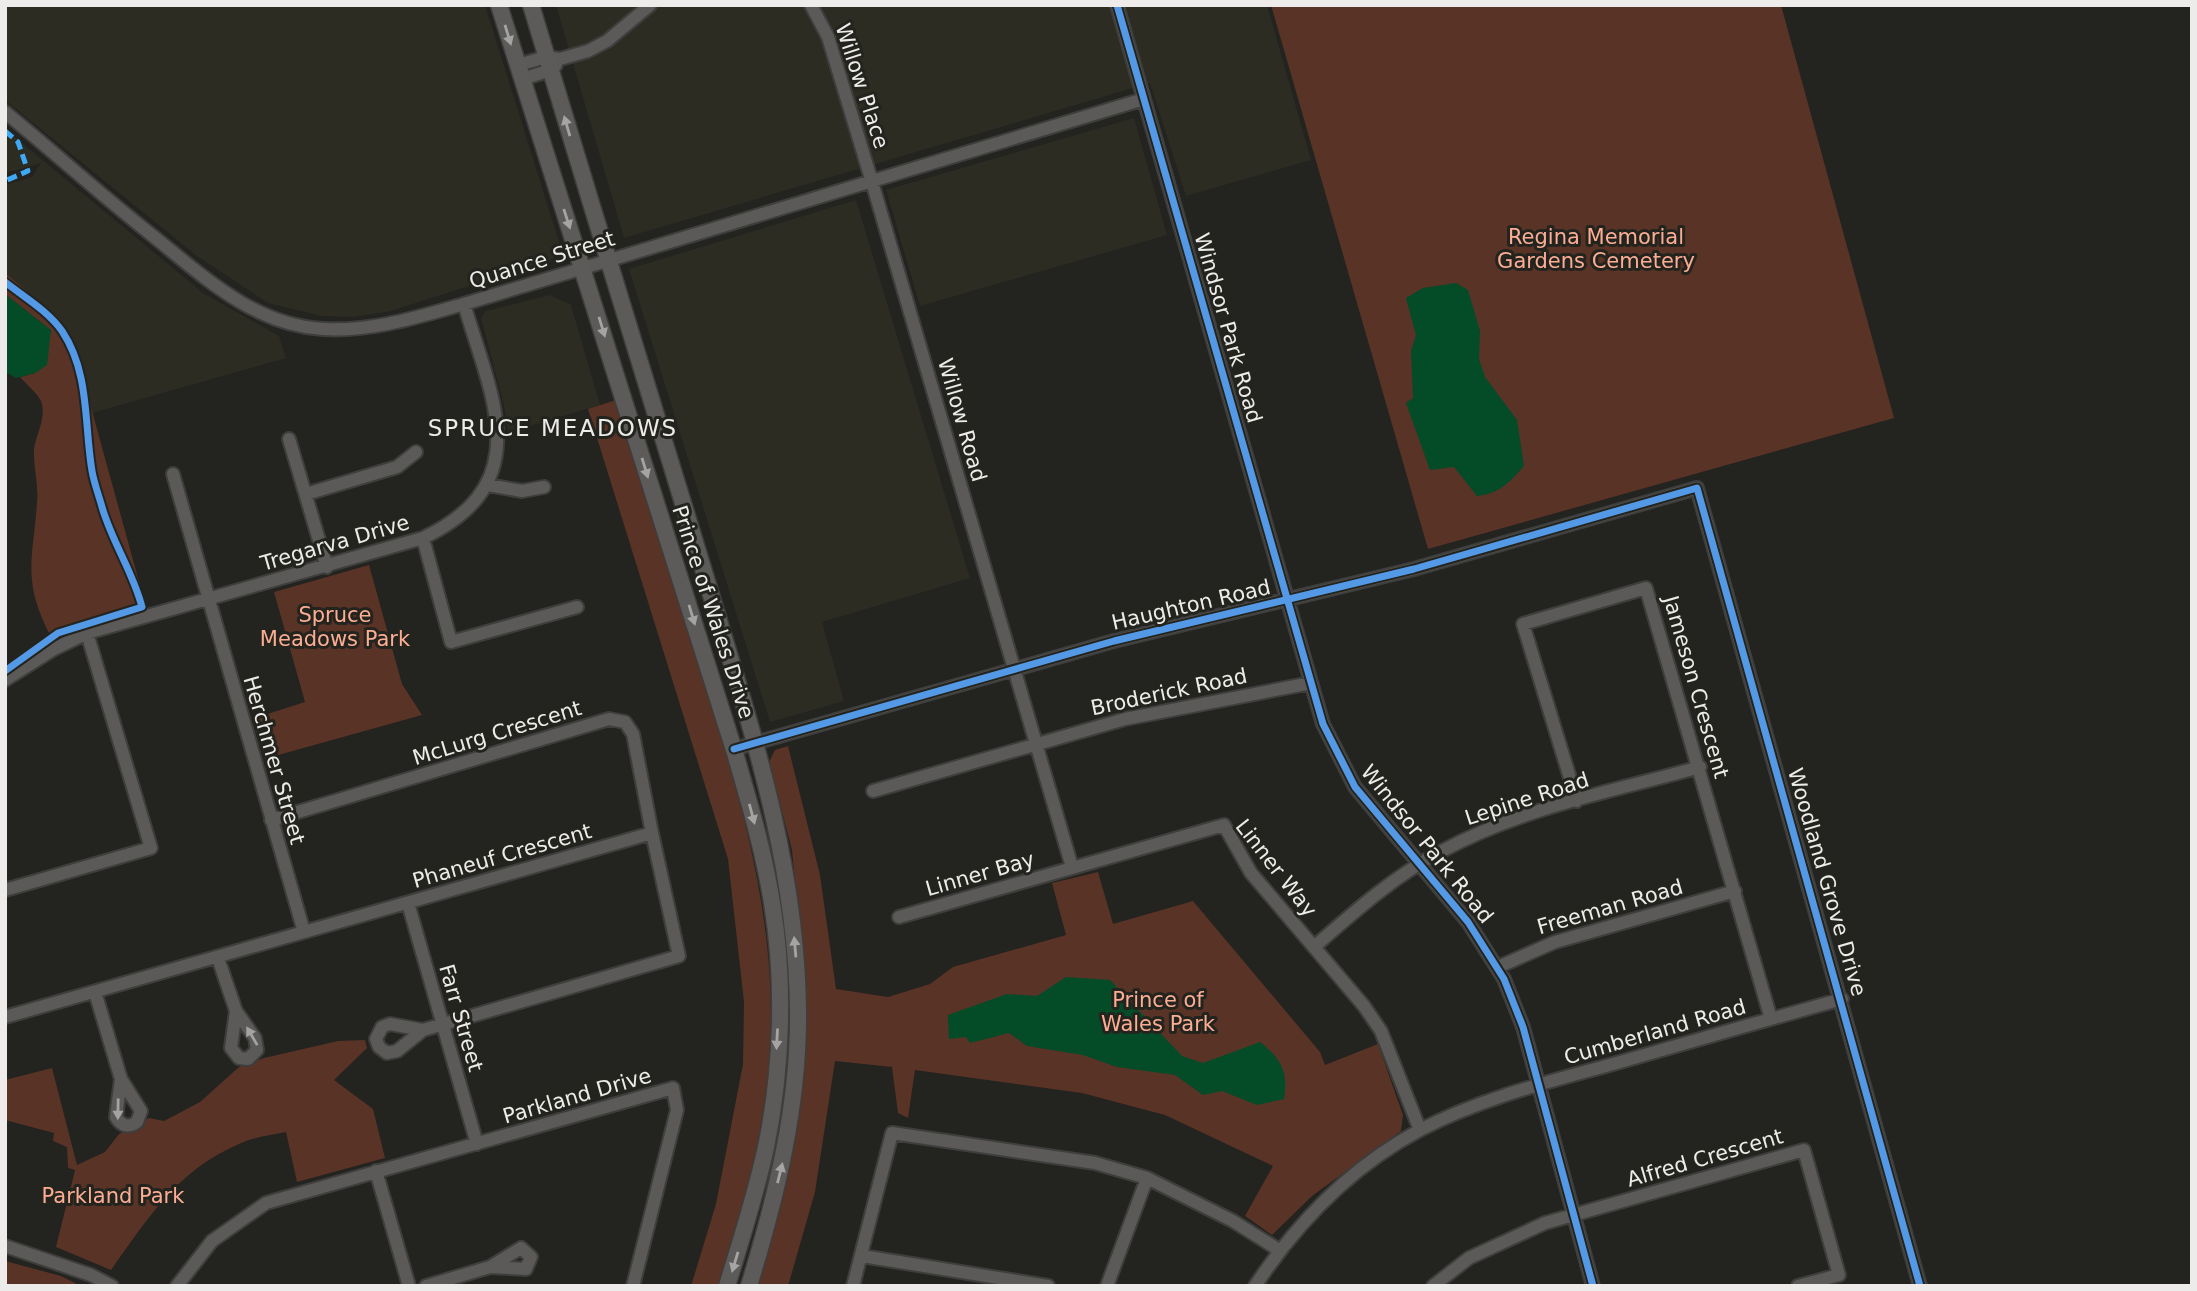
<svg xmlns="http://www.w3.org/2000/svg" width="2197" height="1291" viewBox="0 0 2197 1291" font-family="'DejaVu Sans',sans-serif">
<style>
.built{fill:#2d2c23}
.green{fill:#593326}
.water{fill:#044b27}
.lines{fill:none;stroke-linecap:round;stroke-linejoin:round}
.minor-casing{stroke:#3e3e3d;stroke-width:16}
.major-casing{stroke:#3e3e3d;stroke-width:19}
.minor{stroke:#5b5a59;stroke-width:12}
.major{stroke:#5c5b5a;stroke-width:16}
.quiet{stroke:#3fa9f5;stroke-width:5;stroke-dasharray:10 5;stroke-linecap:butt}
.cycleway-casing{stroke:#24241f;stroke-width:11}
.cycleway{stroke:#5399e6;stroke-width:7}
.oneway{fill:#a4a4a2}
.oneway2{fill:#a4a3a2}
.labels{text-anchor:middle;stroke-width:6;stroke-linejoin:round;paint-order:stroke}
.street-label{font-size:21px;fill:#edecea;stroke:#24241f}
.park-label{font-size:21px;fill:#fcad94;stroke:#24241f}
.neighbourhood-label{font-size:23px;letter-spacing:2px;fill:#edecea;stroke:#24241f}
</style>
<rect width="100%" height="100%" fill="#232320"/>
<path class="built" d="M5,5H485L561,248L553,259L391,311L353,317L322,316L268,303L197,256L5,100Z
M556,5H1267L1311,160L1186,196L1150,83L624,238Z
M1134,118L1167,235L920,306L886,190Z
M5,129L203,293L279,336L286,358L92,413L73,342L64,325L5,273V185L32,177L41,163L6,173L5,178Z
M856,200L970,578L822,622L844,701L770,722L629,269Z
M550,295L571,305L600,405L508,432L504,405L481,318L486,311Z"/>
<path class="green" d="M1271,5H1781L1894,418L1428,549Z
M5,273L58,317L73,342L146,607L70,625L49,633C22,579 33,559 37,503C39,485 33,467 34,449C36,434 47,417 41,401C37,393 26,384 20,377L35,373L51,331L5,294Z
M616,400C643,487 670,575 698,662C734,777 770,890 771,1012C771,1107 748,1196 720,1286H691L716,1204L743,1064L744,1002L728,859L588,409Z
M369,565L402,684L422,715L264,759L252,719L305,702L274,592Z
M788,746L820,875L836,989L888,997L930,984L953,967L1066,935L1052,883L1098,872L1113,924L1193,901L1320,1052L1325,1065L1378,1044L1403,1115L1401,1131L1312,1196L1272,1235L1245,1216L1273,1166L1165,1115L1082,1093L915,1070L908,1118L898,1113L892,1067L835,1061L815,1192L788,1286H756L804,976L792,850L769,762L775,750Z
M365,1040L367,1048L334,1080L373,1109L385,1158L297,1182L286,1132C271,1135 254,1137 239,1144C178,1170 148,1218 111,1270L56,1247L75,1170L68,1168L67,1147L53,1141L54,1133L5,1120V1080L52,1068L77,1165L105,1152L119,1134L149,1118L164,1121L200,1102L239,1067L264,1058L338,1041Z
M5,1261L61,1276L81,1286H5Z"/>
<path class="water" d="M1456,283L1468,290L1480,331L1479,359L1485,377L1517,420L1524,466C1510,482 1499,494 1477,496L1454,467L1430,470L1406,403L1413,398L1411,351L1416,335L1406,298L1423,288Z
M5,294L51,330L47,365L35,373L16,378L5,372Z
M1066,977L1110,980L1182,1056L1203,1063L1260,1042C1282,1060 1288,1071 1284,1099L1257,1105L1222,1091L1203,1095L1175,1075L1117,1067L1083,1055L1027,1046L1009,1033L970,1043L966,1037L949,1039L948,1015L1007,994L1037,996Z"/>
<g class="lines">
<g class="minor-casing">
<path id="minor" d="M811,5L828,37L872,182L1072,867
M1117,5L1323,724L1355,787L1468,922L1504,979L1523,1027L1593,1286
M518,65L546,57L560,59L588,51L607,41L650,5
M522,79L551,70L556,65
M5,112C55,153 102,196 153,236C204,277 254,325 323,329C371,332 418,317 464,304L1144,99
M289,439L327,567
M173,474L304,932
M488,485L522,491L544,487
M306,494L397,467L416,452
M423,538L451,642L577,607
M5,680L54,649L87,633L423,538C538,483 492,399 464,304
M734,749L1114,641L1414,569L1697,488L1920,1286
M873,791L1125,719L1311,683
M1577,801L1523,624L1646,588L1771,1019
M271,820L609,719L625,722L633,734L652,833
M5,890L151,848L87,633
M408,903L477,1144
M899,917L1224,825L1251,873L1364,1006L1381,1031L1420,1130
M1314,947C1355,911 1394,876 1442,851C1521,808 1614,791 1700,767
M218,958L236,1011L255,1038L257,1050L248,1059L239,1058L231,1048L236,1011
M1498,967L1555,942L1735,891
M95,992L121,1079L141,1111L137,1122C129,1128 121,1126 116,1117L121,1079
M5,1017L652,833L679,956L423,1030
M390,1024L423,1030L397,1051L387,1053L379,1047L376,1039L382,1027Z
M376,1171L409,1286
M5,1246L91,1275L112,1286
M521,1248L531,1257L526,1269L490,1267Z
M862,1256L1048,1286
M177,1286L212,1241L266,1203L673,1088L677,1110L633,1286
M426,1286L490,1267
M853,1286L892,1133L1095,1163L1147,1178L1233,1221L1279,1250
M1107,1286L1147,1178
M1255,1286C1297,1223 1352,1166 1420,1130C1477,1100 1544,1083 1606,1066C1685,1043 1763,1021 1842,999
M1433,1286L1469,1258L1545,1223L1804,1150L1839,1275L1798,1286"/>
</g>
<g class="major-casing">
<path id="major" d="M499,5L735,753C749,802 764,852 772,903C785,981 782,1070 766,1147C756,1194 741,1240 727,1286
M531,5C587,192 645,378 702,565C746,713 797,856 798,1012C799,1106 776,1197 749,1286"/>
</g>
<use href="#minor" class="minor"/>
<use href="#major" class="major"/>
<path class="quiet" d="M5,131L18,142L28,171L5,181"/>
<g class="cycleway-casing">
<path id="cycleway" d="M1117,5L1323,724L1355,787L1468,922L1504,979L1523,1027L1593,1286
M5,282C24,297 48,311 62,331C90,373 84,424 92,471C94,483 99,496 102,507C112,542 133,572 142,607L58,633L5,671
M734,749L1114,641L1414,569L1697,488L1920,1286"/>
</g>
<use href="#cycleway" class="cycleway"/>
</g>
<defs><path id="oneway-solid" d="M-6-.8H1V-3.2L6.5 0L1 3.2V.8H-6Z" transform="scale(1.75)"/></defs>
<g class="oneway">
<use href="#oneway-solid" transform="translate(508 35) rotate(73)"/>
<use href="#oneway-solid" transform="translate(567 126) rotate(-106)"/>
<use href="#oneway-solid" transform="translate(567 219) rotate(72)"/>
<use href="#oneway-solid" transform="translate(602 327) rotate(73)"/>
<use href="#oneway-solid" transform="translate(645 468) rotate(73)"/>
<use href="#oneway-solid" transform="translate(692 615) rotate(73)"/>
<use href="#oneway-solid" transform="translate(752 814) rotate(75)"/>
<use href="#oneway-solid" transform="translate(795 947) rotate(-95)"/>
<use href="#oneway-solid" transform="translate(777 1039) rotate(93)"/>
<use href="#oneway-solid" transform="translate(780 1173) rotate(-76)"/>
<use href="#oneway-solid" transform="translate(735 1262) rotate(107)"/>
</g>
<g class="oneway2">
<use href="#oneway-solid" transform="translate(252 1036) rotate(-120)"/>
<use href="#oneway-solid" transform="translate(118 1109) rotate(91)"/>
</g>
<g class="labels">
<g class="street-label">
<text transform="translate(862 86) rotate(72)" y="7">Willow Place</text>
<text transform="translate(542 260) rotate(-17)" y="7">Quance Street</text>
<text transform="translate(1228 328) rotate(74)" y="7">Windsor Park Road</text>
<text transform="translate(962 420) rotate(74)" y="7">Willow Road</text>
<text transform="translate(335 543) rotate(-16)" y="7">Tregarva Drive</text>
<text transform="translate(1191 605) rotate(-13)" y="7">Haughton Road</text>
<text transform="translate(713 612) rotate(72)" y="7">Prince of Wales Drive</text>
<text transform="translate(1696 687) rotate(74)" y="7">Jameson Crescent</text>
<text transform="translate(1169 692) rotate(-12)" y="7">Broderick Road</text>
<text transform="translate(497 733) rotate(-17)" y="7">McLurg Crescent</text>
<text transform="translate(274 760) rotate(74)" y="7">Herchmer Street</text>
<text transform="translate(1527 799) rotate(-18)" y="7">Lepine Road</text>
<text transform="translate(1427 844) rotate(51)" y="7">Windsor Park Road</text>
<text transform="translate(502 856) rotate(-16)" y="7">Phaneuf Crescent</text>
<text transform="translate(1276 868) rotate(52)" y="7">Linner Way</text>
<text transform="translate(980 874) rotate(-16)" y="7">Linner Bay</text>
<text transform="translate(1827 882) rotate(74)" y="7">Woodland Grove Drive</text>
<text transform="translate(1610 907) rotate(-16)" y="7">Freeman Road</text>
<text transform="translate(461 1018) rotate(74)" y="7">Farr Street</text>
<text transform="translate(1655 1032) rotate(-16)" y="7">Cumberland Road</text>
<text transform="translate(577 1096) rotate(-16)" y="7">Parkland Drive</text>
<text transform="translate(1705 1158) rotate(-16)" y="7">Alfred Crescent</text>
</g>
<g class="park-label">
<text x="1596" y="244">Regina Memorial<tspan x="1596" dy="24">Gardens Cemetery</tspan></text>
<text x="335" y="622">Spruce<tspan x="335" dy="24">Meadows Park</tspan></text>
<text x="1158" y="1007">Prince of<tspan x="1158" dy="24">Wales Park</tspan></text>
<text x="113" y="1203">Parkland Park</text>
</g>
<g class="neighbourhood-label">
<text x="553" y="436">SPRUCE MEADOWS</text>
</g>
</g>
<rect width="2197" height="1291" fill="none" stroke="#edecea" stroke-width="14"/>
</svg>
